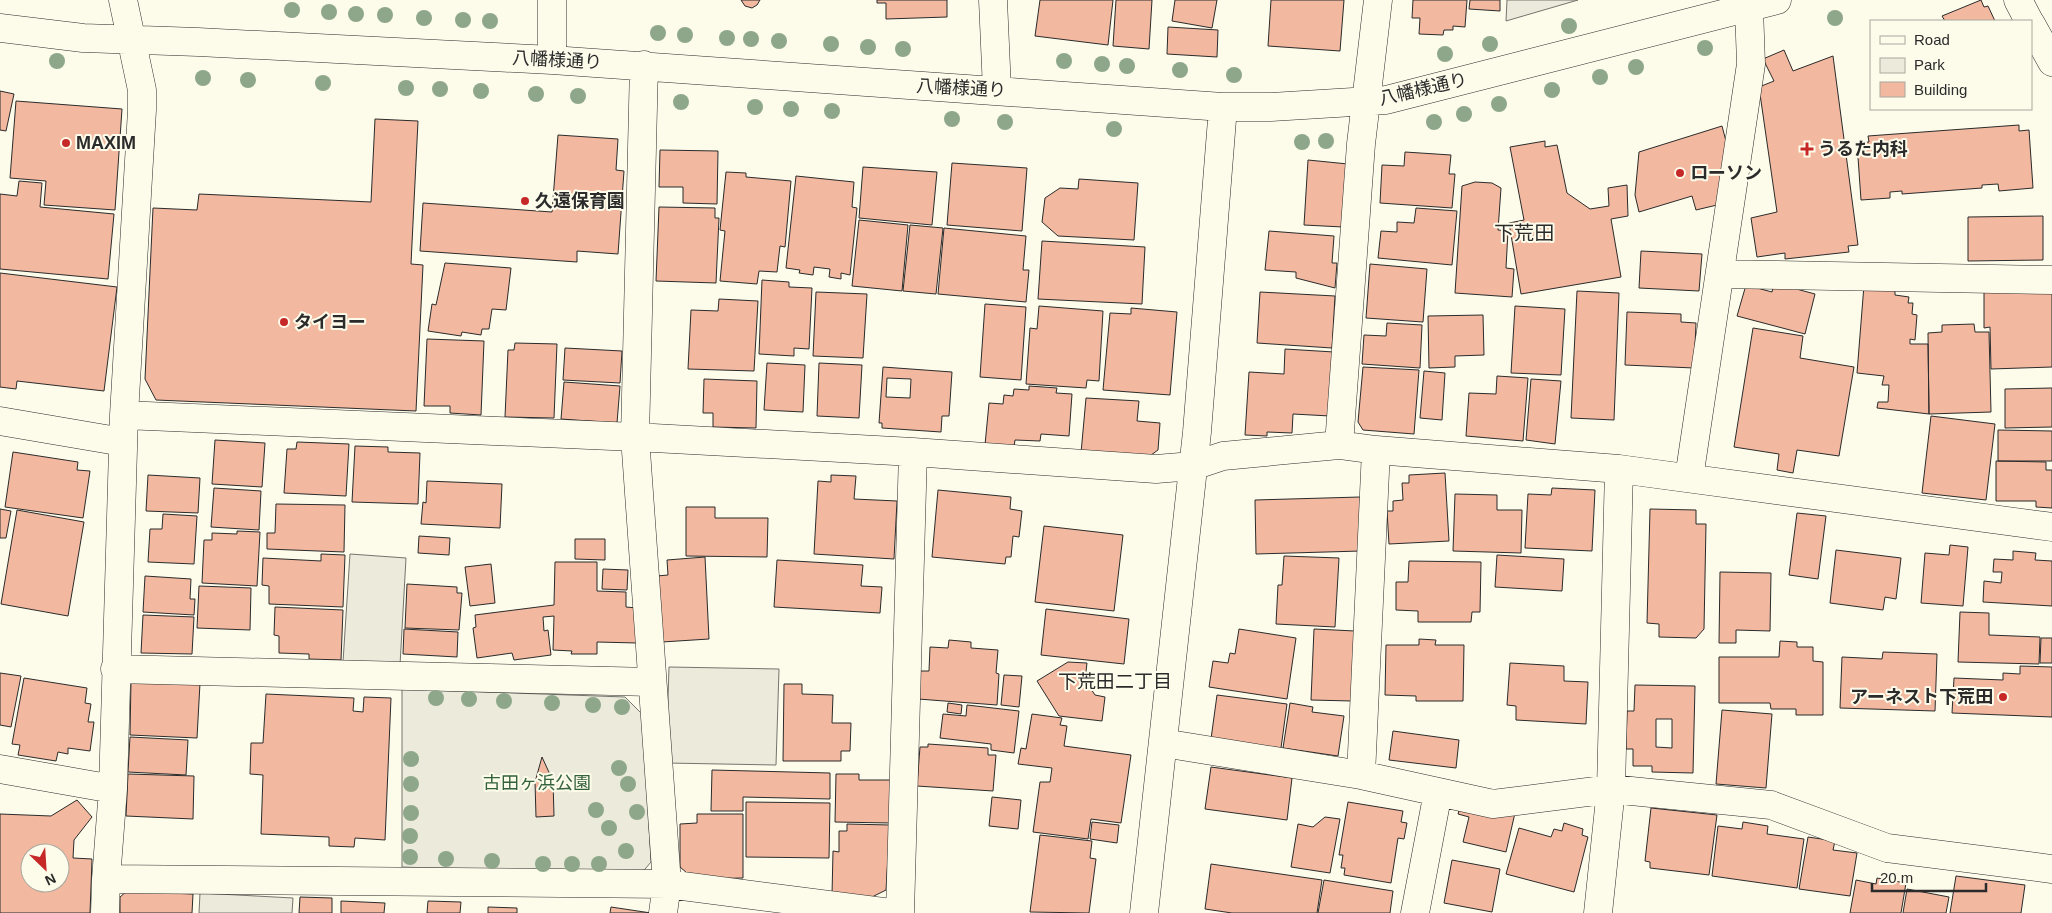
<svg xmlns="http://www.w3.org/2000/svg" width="2052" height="913" viewBox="0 0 2052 913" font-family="Helvetica,'Noto Sans JP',sans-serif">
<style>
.green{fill:#ecebdb;stroke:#74746e}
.parking{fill:#eceadb;stroke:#74746e}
.building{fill:#f2b8a0;stroke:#2b2b2b;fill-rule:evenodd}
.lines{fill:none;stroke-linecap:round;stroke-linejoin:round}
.minor-casing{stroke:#2b2b2b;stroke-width:29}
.minor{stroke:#fdfbea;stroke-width:28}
.tree{fill:#8ea78a}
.poi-dot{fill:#c62828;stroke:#fdfbea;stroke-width:2}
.labels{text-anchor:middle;stroke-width:4;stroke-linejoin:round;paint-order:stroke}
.street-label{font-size:18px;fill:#2b2b2b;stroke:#fdfbea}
.poi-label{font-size:18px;font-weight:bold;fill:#2b2b2b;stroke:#fdfbea;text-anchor:start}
.park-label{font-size:18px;fill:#34623c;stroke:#fdfbea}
.neighbourhood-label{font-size:19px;fill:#2b2b2b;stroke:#fdfbea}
.quarter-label{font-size:20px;fill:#2b2b2b;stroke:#fdfbea}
</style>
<rect width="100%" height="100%" fill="#fdfbea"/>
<path class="green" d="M402,689L625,697L643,715L651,862L640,875L402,867Z"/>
<path class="parking" d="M1507,0H1578L1506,21Z
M350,554L406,558L400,665L343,662Z
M669,667L779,669L776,765L666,763Z
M200,893L293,898L292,913H199Z"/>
<path class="building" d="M741,0H760L757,5L752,8L745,6Z
M877,0H947V17L886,19V3H877Z
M1040,0H1113L1108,45L1035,36Z
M1116,0H1152L1149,49L1113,46Z
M1175,0H1217L1212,28L1172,21Z
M1271,0H1344L1340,51L1268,46Z
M1413,0H1467L1465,27L1453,26V30H1444L1443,35L1419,34L1420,18H1412Z
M1470,0H1500V11L1469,9Z
M1981,0L1984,7L1988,6L1995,21H1945L1942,16Z
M1168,27L1218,30L1217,57L1167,54Z
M1784,50L1793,71L1833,56L1858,245L1848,246L1849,252L1785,259V253L1757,257L1751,218L1777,212L1759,87L1774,81L1763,59Z
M0,91L14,94L6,131L0,130Z
M16,101L122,109L115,210L44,205L46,181L10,178Z
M375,119L418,121L411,264L423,265L416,411L156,400L145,379L153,208L197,210L199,194L371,202Z
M2019,125V131L2029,130L2033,188L1999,191L1998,184L1982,185V188L1902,194V191L1890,192V198L1861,200L1857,143L1869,142L1868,136Z
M1722,126L1727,145L1717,205L1696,210L1692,196L1639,212L1635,195L1639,152Z
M558,135L618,139L616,170L624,171L618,254L577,251V262L420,251L423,203L552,212Z
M1545,141V147L1557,145L1567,193L1590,209L1609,206L1608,188L1627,185L1628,216L1611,219L1621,277L1521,294L1509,223L1524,220L1510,147Z
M660,150L718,151L717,204L683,203V187H659Z
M1405,152L1451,155L1449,174H1455L1452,208L1380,203L1382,165L1404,166Z
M1308,160L1348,164L1343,227L1304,225Z
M952,163L1027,168L1022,231L947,225Z
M863,167L937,172L932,225L859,218Z
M726,172L746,173V177L791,181L785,247L780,246L777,272L759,271L757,284L720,281L725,231L720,230Z
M796,176L854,182L852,207L857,208L850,275L841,273V279L829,277L830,269L814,267L813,275L799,273L800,270L786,268Z
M1079,179L1138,183L1134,240L1058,236L1042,222L1045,198L1060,188L1078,189Z
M19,181L42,183L40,207L114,214L108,279L0,269V194L17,196Z
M1475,182L1492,183L1501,188L1498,230L1508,231L1506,268L1514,269L1512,297L1455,293L1462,186Z
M659,207L715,208V218H719L716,283L656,281Z
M1416,208L1457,211L1452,265L1378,258L1381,231L1397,232V222L1414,223Z
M2043,216V260L1968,261V217Z
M859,220L908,225L902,291L852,286Z
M910,225L943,228L936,294L903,291Z
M944,228L1026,236L1023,270H1029L1026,302L938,294Z
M1269,231L1334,236L1332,263H1337L1335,288L1296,278V272L1265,270Z
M1042,241L1145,247L1142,304L1038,299Z
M1641,251L1702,254L1699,291L1639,288Z
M445,263L511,268L506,310L492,309L489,329H482L481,335L462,332L461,336L428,331L432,304L436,305Z
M1370,264L1427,269L1423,322L1366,318Z
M0,273L117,287L104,391L17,381L16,389L0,387Z
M762,280L789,282V287L812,288L809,349L794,348V356L759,354Z
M1774,283L1815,294L1805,334L1737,316L1746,285L1772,292Z
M1864,285L1895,289V295L1909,297L1908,303H1913L1912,314L1917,315L1915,340L1910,339V344H1928L1929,414L1877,408L1878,402H1888L1889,385H1882L1884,376L1857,373Z
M1984,289L2052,292V367L1991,369L1990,327L1984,328Z
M1577,291L1619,293L1614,420L1571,418Z
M816,292L867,294L863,358L813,356Z
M1260,292L1335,296L1332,348L1257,343Z
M719,299L758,301L754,371L688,369L691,310L718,311Z
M985,304L1026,307L1021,380L980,377Z
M1039,306L1103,311L1099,381L1087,380L1086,388L1026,384L1030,328L1037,329Z
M1515,306L1565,309L1561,375L1511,373Z
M1131,308L1177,312L1170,395L1103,390L1110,313L1131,314Z
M1627,312L1681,314V322L1696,323L1694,368L1625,365Z
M1483,315L1484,355L1455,356V367L1429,368L1428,316Z
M1387,323L1422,325L1420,368L1362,364L1364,335L1386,336Z
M1974,324L1975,332H1989L1991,412L1929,414L1928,333L1942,332V325Z
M1753,328L1803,336L1800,358L1854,367L1839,456L1797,450L1793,473L1777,470L1779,454L1734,447Z
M427,339L484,341L481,415L450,413V406H424Z
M515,343L557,344L554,418L505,417L508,350H514Z
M565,348L622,351L620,383L563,380Z
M1285,349L1334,352L1330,416L1293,414L1292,433L1267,432V436L1245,435L1249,372L1284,374Z
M767,363L805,365L803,412L764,410Z
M819,363L862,365L859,418L817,416Z
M883,367L952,372L949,416H942L941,432L882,428V423H879ZM887,378L911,379L910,398L886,397Z
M1363,367L1419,370L1414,434L1363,430L1358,422Z
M1424,371L1445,373L1442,420L1420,418Z
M1497,376L1528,378L1523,441L1466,436L1469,393L1496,394Z
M704,379L757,381L756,428L713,427V413H703Z
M1531,379L1561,381L1555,444L1526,440Z
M564,382L620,386L617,423L561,419Z
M1029,386L1057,388L1056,393L1072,394L1069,436L1041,434L1040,441L1015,440L1014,447L985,445L989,403L1003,404L1004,395L1013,396L1014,389L1029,390Z
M2052,388V427L2005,428V389Z
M1086,398L1139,401L1137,421L1160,423L1158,450L1147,458L1081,453Z
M1931,416L1995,424L1986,500L1922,493Z
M1998,430L2052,431V461H1998Z
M215,440L265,443L262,487L212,484Z
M297,442L349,444L346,496L284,493L287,449H296Z
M355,446L388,447V452L420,453L418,504L352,502Z
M13,452L78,462L77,470L90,471L83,518L5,507Z
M1996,461L2046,462V470H2052V508L2036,507V501H1996Z
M1445,473L1449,541L1389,544L1387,511H1393V501L1403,500L1402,483H1409V475Z
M148,475L200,478L198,513L146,511Z
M831,475L856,476L854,499L897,501L894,559L814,554L818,481L831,482Z
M427,481L502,484L500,528L421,524L423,502L426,503Z
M214,488L261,491L259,530L211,527Z
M1552,488L1595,490L1592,551L1525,548L1528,494L1551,495Z
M938,490L1011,497L1010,509L1022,511L1019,537L1013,536L1011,557H1006L1005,564L932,557Z
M1455,494L1497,495V510H1522L1521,553L1453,551Z
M1360,497L1361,551L1256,554L1255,500Z
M276,504L345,505L344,552L267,549V533H275Z
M686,507H715V518H768L767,557L686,556Z
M0,509L11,511L6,538H0Z
M1650,509L1696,510V524H1706L1704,629L1696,638L1659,637V624L1647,623Z
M17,510L84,522L68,616L1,604Z
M1797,513L1826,516L1818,579L1789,575Z
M163,514L197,516L194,564L148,562L150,529H162Z
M1044,526L1123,535L1114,611L1035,602Z
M237,531L260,532L257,586L202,583L204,540H212V533L237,534Z
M419,536L450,538L449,555L418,553Z
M575,539H605V560L575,559Z
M1950,545L1968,547L1963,606L1921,603L1925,553L1949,555Z
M1836,550L1901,558L1896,599L1885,597L1883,610L1830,603Z
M2013,551L2036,553L2035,560L2052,561V606L1983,602L1984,581L2001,583L2002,572H1993L1994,559L2013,560Z
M321,554L345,555L343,607L269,604V586L262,585L263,558L321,561Z
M1497,555L1564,559L1562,591L1495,587Z
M1284,556L1339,558L1335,627L1276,624L1278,585H1282Z
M705,557L709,639L662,642L657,576L668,575L667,560Z
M777,560L863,565L861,586L882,587L880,613L774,607Z
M1409,561L1481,562L1480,612H1472L1471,622H1418V611L1396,610V582H1408Z
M555,562H597V591L626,592V607L637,608V643L597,642V654H571L572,651L553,650L554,616L543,617L544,631L548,630L551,655L514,660L512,653L477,658L473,628L476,627L475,615L554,605Z
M491,564L495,603L470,606L465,567Z
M603,569L628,570L627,590L602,589Z
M1720,572L1771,573L1770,631L1736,630V643H1719Z
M145,576L191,579L190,599H195L194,615L143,612Z
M407,584L457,587V593H462L459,630L405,628Z
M199,586L251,588L250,630L197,628Z
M275,607L343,610L341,660L309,659V654L279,653V636L274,635Z
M1046,609L1129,619L1124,664L1041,655Z
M1960,612L1989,613V635L2040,637L2039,664L1958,662Z
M143,615L194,617L192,654L141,653Z
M404,629L458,632L457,657L403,654Z
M1239,629L1296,638L1287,699L1209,687L1213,661L1228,663L1230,653L1235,654Z
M1314,629L1355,631L1352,701L1311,700Z
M2041,638H2052V663H2040Z
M1419,639L1436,640L1435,645H1464L1463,701H1416V696L1385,695L1386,645H1419Z
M949,640L971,642V648L998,650L996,673L999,674L997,705L918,699L920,671H929L930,647L948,648Z
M1780,641L1797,642V647H1813V661L1823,662V715H1796V709H1771L1770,703H1719V657H1779Z
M1883,652L1937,654L1935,711L1840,708L1842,657L1882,659Z
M1068,662L1087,663L1085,680L1095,695L1105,697L1102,721L1059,716L1037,681Z
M1510,663L1564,666V681L1588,682L1586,724L1516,720V706L1507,705Z
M2020,666L2052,667V717L1952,713L1954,678L2003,680V673L2020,674Z
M0,673L21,676L11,727L0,725Z
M1004,675L1022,676L1019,707L1001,705Z
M24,678L87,688L85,703L91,704L88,722H94L90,751L68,748V754L58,752L56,761L18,755L20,745L12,744Z
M131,680L200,683L197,738L130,735Z
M784,684H802V694L833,695L832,723H851L850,751H841V761H783Z
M1635,685L1695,686L1693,773L1652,772V766H1633V749H1626L1627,711H1634ZM1656,719H1672V748L1656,747Z
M266,694L354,698L353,711L363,712L364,697L391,698L385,840L355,838L354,847L329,846V837L261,834L263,775L250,774L251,743H263Z
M1217,695L1287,704L1281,748L1211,739Z
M948,703L962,705L961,714L947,712Z
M1290,703L1313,707L1312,712L1344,716L1338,756L1283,748Z
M967,705L1019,711L1014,753L991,750V744L940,738L943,714L966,716Z
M1722,710L1772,714L1766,788L1716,784Z
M1032,714L1062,718L1060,725L1067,726L1064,746L1131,755L1121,823L1091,819L1088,839L1033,832L1040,782H1050L1052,768L1018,764L1021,748L1026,749Z
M1393,731L1459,740L1456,768L1389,760Z
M130,737L188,740L186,775L128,772Z
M928,744L988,748V755H996L993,791L917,786L920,747H928Z
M542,757L553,781L554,816L536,817L535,782Z
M1211,767L1292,778L1287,820L1205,809Z
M712,770L830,773V799L743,797V811H711Z
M128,774L194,776L193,819L126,816Z
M836,774H859V780H892L891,823L835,822Z
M992,797L1021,800L1018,829L989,826Z
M77,800L92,817L74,840L73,858L92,859L90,913H0V814L51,816ZM30,853H60V883H30Z
M1462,801L1515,813L1506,852L1463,842L1469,817L1458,814Z
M746,802L830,803L829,858L746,857Z
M1348,802L1403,811L1401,822L1407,823L1404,839L1398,838L1391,883L1344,875L1345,868H1341L1343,855H1339Z
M1651,808L1717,815L1709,875L1650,868V862L1645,861Z
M697,814H743V878L694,879L680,867V824L697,823Z
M1325,817L1340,819L1330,873L1291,867L1298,824L1313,827Z
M1092,822L1119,825L1117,843L1090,839Z
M1743,822L1768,826L1767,834L1804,839L1797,888L1712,876L1718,826L1742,829Z
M1564,823L1583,829L1582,835L1588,837L1574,892L1506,874L1519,828L1551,837L1554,829L1562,831Z
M847,824L890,825L886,890L872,897L832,895L833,851L839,852V831H847Z
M1040,835L1092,841L1090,858L1096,859L1089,913L1030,912Z
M1808,837L1835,841L1833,850L1857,853L1850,896L1799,889Z
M1452,860L1500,869L1492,912L1444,903Z
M1211,864L1322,880L1317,913H1232L1205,909Z
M1956,876L2025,885L2021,913H1950Z
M1877,878L1906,883L1901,913H1850L1856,880L1876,884Z
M1324,880L1393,891L1390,913H1318Z
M1907,889L1949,897L1946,913H1903Z
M127,891L193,894L192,913H120V897Z
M300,897L332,898V913H299Z
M341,901L385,903L384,913H341Z
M428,901L461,902L460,913H427Z
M488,907L517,908V913H488Z
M611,907L651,913H610Z"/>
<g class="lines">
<g class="minor-casing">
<path id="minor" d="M993,0L997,90
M2018,0L2029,21
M2031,24L2052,62
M0,28L83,38L198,42L552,60L1223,107H1271L1386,100L1777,0
M552,60V0
M644,65L635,437L667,884L663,913
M1720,274L2052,280
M124,415L635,437L913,452L1156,469L1193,466L1223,456L1339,445L1376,450L1619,469L2052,527
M0,421L123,442
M1339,445L1361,144L1378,0
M1689,478L1751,64L1749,8
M115,669L652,682
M1163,743L1361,775L1493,804L1611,789L1771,805L1887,848L2052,869
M0,769L113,789
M1361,775L1376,450
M106,879L667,884L891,913
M105,913L106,879L113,789L124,415L142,110V90L123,0
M900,913L913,452
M1144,913L1197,432L1223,107
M1415,913L1438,792
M1598,913L1611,789L1619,469"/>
</g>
<use href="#minor" class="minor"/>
</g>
<g class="tree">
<circle cx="292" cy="10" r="8"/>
<circle cx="329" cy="12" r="8"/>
<circle cx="356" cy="14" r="8"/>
<circle cx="385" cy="15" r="8"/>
<circle cx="424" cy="18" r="8"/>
<circle cx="1835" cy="18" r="8"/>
<circle cx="463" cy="20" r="8"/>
<circle cx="490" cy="21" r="8"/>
<circle cx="1569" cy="26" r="8"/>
<circle cx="658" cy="33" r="8"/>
<circle cx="685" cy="35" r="8"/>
<circle cx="727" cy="38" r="8"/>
<circle cx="751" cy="39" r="8"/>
<circle cx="779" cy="41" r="8"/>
<circle cx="831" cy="44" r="8"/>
<circle cx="1490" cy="44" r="8"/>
<circle cx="868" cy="47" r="8"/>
<circle cx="1705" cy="48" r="8"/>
<circle cx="903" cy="49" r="8"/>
<circle cx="1445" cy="54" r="8"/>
<circle cx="57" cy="61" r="8"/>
<circle cx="1064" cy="61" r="8"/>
<circle cx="1102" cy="64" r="8"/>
<circle cx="1127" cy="66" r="8"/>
<circle cx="1636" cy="67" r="8"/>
<circle cx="1180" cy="70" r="8"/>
<circle cx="1234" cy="75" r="8"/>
<circle cx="1600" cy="77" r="8"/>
<circle cx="203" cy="78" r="8"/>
<circle cx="248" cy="80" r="8"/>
<circle cx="323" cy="83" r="8"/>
<circle cx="406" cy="88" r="8"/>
<circle cx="440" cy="89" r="8"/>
<circle cx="1552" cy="90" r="8"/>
<circle cx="481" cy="91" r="8"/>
<circle cx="536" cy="94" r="8"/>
<circle cx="578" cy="96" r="8"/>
<circle cx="681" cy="102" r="8"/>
<circle cx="1499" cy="104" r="8"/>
<circle cx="755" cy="107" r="8"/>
<circle cx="791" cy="109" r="8"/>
<circle cx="832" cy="111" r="8"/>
<circle cx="1464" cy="114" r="8"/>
<circle cx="952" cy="119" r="8"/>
<circle cx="1005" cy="122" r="8"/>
<circle cx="1434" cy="122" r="8"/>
<circle cx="1114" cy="129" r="8"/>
<circle cx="1326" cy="141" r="8"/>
<circle cx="1302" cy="142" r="8"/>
<circle cx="436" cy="698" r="8"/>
<circle cx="469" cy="699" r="8"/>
<circle cx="504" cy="701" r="8"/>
<circle cx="552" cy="703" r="8"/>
<circle cx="593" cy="705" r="8"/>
<circle cx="622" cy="707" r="8"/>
<circle cx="411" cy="759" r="8"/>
<circle cx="619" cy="768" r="8"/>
<circle cx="411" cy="784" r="8"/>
<circle cx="628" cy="784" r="8"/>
<circle cx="596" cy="810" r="8"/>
<circle cx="637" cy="812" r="8"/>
<circle cx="411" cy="813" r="8"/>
<circle cx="609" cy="828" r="8"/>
<circle cx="410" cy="836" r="8"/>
<circle cx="626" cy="851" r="8"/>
<circle cx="410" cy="857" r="8"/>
<circle cx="446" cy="859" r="8"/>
<circle cx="492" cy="861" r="8"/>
<circle cx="543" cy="864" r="8"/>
<circle cx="572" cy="864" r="8"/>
<circle cx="599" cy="864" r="8"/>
</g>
<g class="poi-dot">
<circle cx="66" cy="143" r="5"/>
<path d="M1804.5 141.5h5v5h5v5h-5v5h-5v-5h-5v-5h5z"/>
<circle cx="1680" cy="173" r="5"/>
<circle cx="525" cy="201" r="5"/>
<circle cx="284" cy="322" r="5"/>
<circle cx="2003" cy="697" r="5"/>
</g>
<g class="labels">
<g class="street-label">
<text transform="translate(557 60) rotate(3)" y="6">八幡様通り</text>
<text transform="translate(961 88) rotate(3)" y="6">八幡様通り</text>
<text transform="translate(1423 89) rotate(-13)" y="6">八幡様通り</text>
</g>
<g class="poi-label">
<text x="76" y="149">MAXIM</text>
<text x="1818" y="155">うるた内科</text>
<text x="1690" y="179">ローソン</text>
<text x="535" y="207">久遠保育園</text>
<text x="294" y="328">タイヨー</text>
<text x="1993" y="703" text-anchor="end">アーネスト下荒田</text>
</g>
<g class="park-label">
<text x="537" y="789">古田ヶ浜公園</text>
</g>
<g class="neighbourhood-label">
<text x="1115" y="688">下荒田二丁目</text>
</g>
<g class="quarter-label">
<text x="1524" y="240">下荒田</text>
</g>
</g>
<rect x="1870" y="20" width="162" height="90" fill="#fdfbea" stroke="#a9a89e"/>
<rect x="1880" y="36" width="25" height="8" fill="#fdfbea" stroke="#a9a89e"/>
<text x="1914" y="45" font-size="15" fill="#2b2b2b">Road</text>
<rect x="1880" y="58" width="25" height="15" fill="#ecebdb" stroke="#a9a89e"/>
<text x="1914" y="70" font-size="15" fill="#2b2b2b">Park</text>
<rect x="1880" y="82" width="25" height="15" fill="#f2b8a0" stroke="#a9a89e"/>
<text x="1914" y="95" font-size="15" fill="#2b2b2b">Building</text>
<g transform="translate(45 868) rotate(155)"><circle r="24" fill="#fdfbea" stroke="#a9a89e"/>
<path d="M0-4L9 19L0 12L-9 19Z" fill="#c62828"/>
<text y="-8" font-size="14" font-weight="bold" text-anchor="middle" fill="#2b2b2b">N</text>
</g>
<path d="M1872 883v8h114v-8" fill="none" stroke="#2b2b2b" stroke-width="2.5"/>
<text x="1880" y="883" font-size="15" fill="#2b2b2b" stroke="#fdfbea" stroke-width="4" paint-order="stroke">20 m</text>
</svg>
